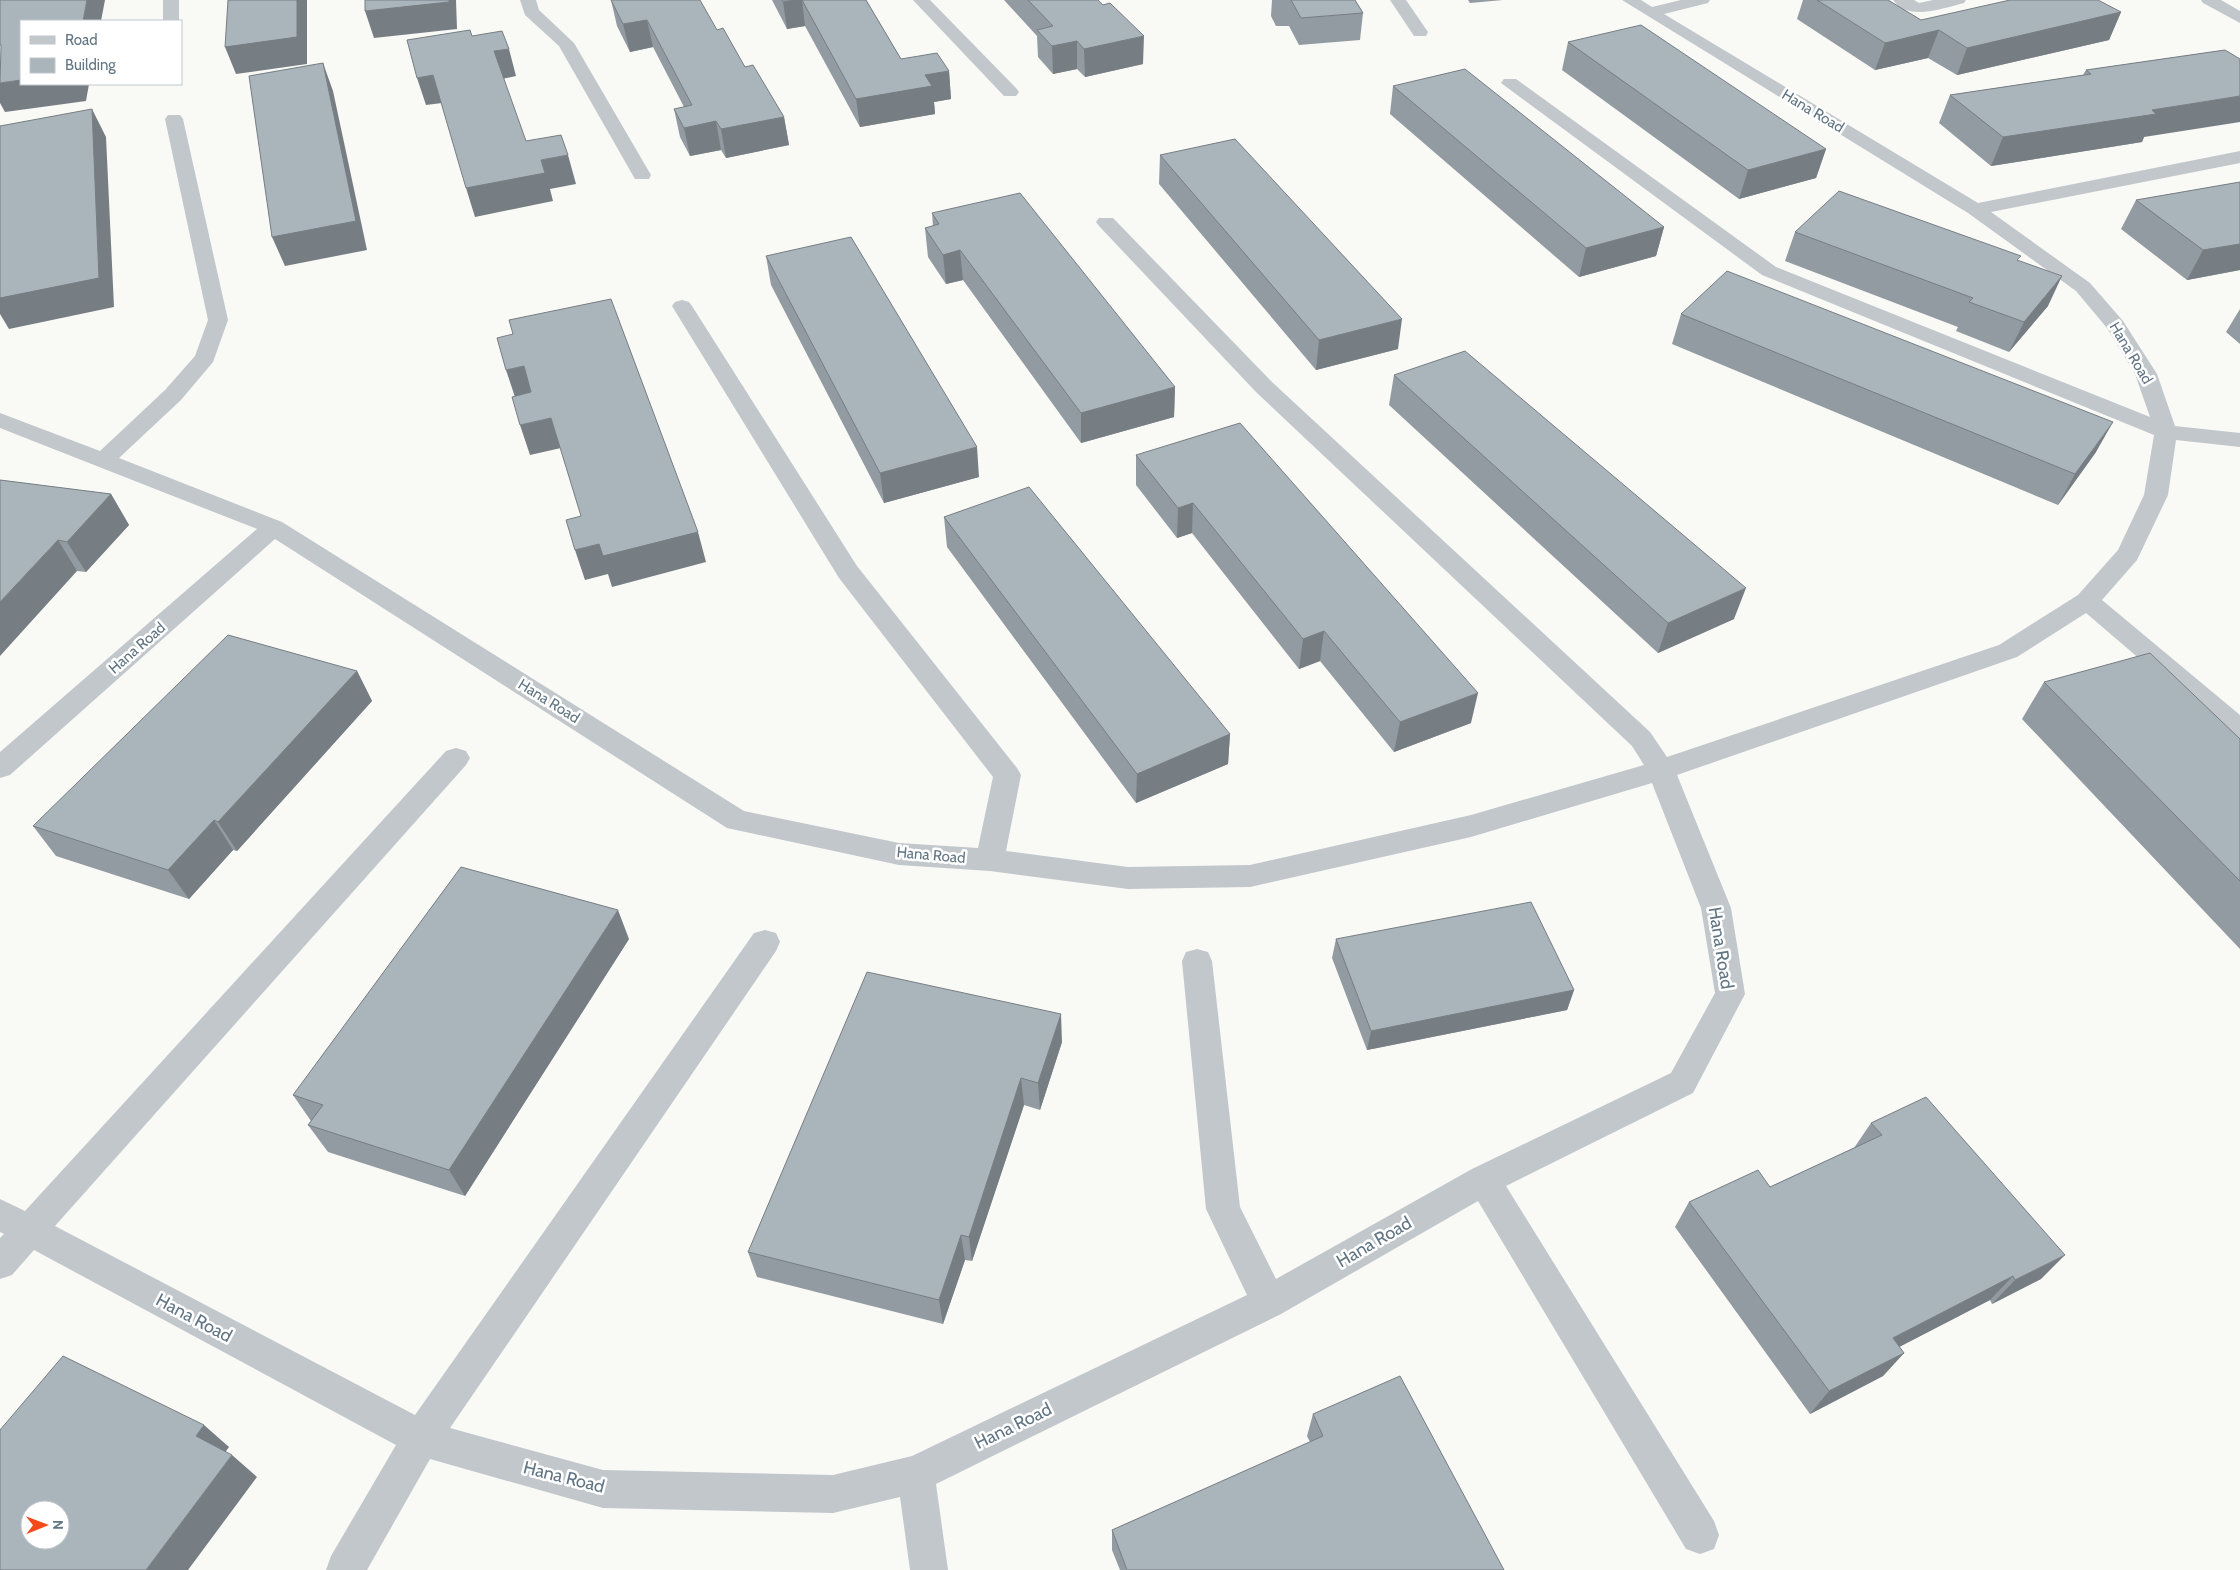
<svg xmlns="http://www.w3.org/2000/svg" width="2240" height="1570" viewBox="0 0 2240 1570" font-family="Cabin,sans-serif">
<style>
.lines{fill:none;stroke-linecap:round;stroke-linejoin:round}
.minor{fill:#c2c7cb;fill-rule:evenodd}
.wall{fill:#929ba1}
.shaded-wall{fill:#777e83}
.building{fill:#aab4bb;stroke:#777e83;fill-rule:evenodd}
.labels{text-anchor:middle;stroke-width:5;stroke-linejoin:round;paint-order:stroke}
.street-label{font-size:15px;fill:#617584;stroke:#fff}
.near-street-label{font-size:18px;fill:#617584;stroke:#fff}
</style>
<rect width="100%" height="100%" fill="#f9f9f6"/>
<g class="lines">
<path class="minor" d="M163,0H179V21H163Z
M520,0H536L539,10L574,43L651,175L649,179H635L559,46L525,15Z
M913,0H930L1016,88L1019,92L1016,96H1004Z
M1390,0H1406L1428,32L1426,36H1414Z
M1622,0H1641L1652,7L1681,0H1710L1708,3L1664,14L1978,203L2240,151V163L1991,212L2090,283L2123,321L2157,374L2175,426L2240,433V447L2176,440L2168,495L2137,560L2102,600L2240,715V740L2231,737L2086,613L2017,657L1677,775L1731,908L1745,994L1693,1093L1506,1186L1714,1521L1719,1535L1714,1549L1700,1554L1686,1549L1478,1201L1281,1314L936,1484L948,1570H910L900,1497L833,1513L603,1508L430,1459L367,1570H326L331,1556L396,1445L34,1250L12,1275L0,1279V1238L4,1234L0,1232V1199L25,1211L446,751L456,748L466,751L470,758L466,765L55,1226L415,1415L754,933L765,930L776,933L780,942L776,951L450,1428L603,1470L833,1475L912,1456L1247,1295L1206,1209L1182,961L1186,952L1197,949L1208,952L1212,961L1240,1207L1276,1279L1472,1169L1671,1073L1715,993L1701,908L1652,783L1471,837L1250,887L1128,889L990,871L899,865L727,828L275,539L10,775L0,778V752L257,529L0,428V413L100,451L165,390L195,356L208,320L165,119L168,115H180L183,119L228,320L213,362L181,400L119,458L282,522L744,811L899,843L978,848L993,777L839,578L672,306L675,302L682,300L689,302L692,306L857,566L1017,768L1021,775L1006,851L1128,867L1250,865L1471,815L1644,765L1632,746L1256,392L1099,226L1096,222L1099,218H1113L1272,382L1650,732L1667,757L1999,645L2078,595L2118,550L2144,495L2154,435L1762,275L1501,83L1504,79H1516L1776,267L2150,417L2135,374L2107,328L2076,291L1968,213Z
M1893,0H1914L1919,3L1933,0H1966L1964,3C1943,8 1908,22 1893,0Z
M2201,0H2221L2240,11V23L2203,3Z"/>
</g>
<path class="wall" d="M611,0L717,30L784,117L789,145L726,158L721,150L690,156L680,137L674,109L684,107L653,47L630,52L617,26Z
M772,0H866L901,59L949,71L951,99L934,102L935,114L860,127L805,26L787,29Z
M1004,0H1098L1143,64L1085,77L1077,69L1053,74L1038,57L1037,36Z
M1272,0H1355L1363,13L1360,40L1299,45L1289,26H1276L1271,16Z
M1468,0H1503L1470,3Z
M1803,0H1888L1921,20L2121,12L2109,40L1957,75L1928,58L1875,70L1797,19Z
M1568,42L1826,149L1816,178L1739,199L1562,70Z
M2225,50L2144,137L2142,142L1991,166L1939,123L1950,95L2083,75L2086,70Z
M1393,86L1664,227L1656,256L1579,277L1390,114Z
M1160,155L1398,349L1316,370L1159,184Z
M2240,182V270L2187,280L2121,229L2136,200Z
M932,213L1175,387L1174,417L1081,443L963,280L946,284L928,257L925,228L933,226Z
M1795,232L2018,261L2048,306L2009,352L1956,331L1958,327L1785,261Z
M766,256L979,477L884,503L771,285Z
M2240,309V344L2226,332Z
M1681,314L2096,452L2058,505L1672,344Z
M1394,375L1734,619L1658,653L1389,405Z
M1136,455L1471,723L1394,752L1320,661L1299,669L1192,533L1177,538L1136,485Z
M0,480L111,494L129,525L86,572L77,571Z
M944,517L1230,734L1228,764L1136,803L947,547Z
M357,671L372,701L237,851L233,850L189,899L56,856L33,826Z
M2044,682L2240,739V949L2022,719Z
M629,939L465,1196L328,1152L308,1125L311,1121L293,1095Z
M1336,939L1574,990L1567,1010L1367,1050L1332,958Z
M1062,1042L1040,1110L1024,1105L972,1261L965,1260L943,1324L757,1277L748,1252Z
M1871,1123L2041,1279L1992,1304L1990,1300L1899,1347L1904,1353L1883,1376L1810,1414L1675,1227L1689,1202L1770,1187L1854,1148Z
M1313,1414L1504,1570H1120L1112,1550V1530L1310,1442L1307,1436Z"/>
<path class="shaded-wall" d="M87,0H105L101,21H83Z
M297,0H307V64L236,74L225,47Z
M449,0H456L457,29L374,38L365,11Z
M795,0H802L805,26L787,29L783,2Z
M2121,12L2109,40L1957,75L1967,48Z
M647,20L653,47L630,52L623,24Z
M1939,30L1928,58L1875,70L1885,43Z
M1144,36L1143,64L1085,77L1084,49Z
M1077,41V69L1053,74L1052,46Z
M509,49L516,76L502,79L494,51Z
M323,63L333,91L367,250L285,266L272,237Z
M949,71L951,99L934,102L935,114L860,127L856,99L925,75Z
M433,75L442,103L426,105L417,78Z
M21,80V84H89L86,101L5,112L0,103V83Z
M2240,96V122L2144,137L2142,142L1991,166L2003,137L2152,110Z
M92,109L106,137L114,307L9,329L0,314V298Z
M784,117L789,145L726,158L721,129Z
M716,121L721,150L690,156L684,128Z
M1826,149L1816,178L1739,199L1748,170Z
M568,155L576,184L550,189L553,201L475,217L466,188L541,160Z
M1664,227L1656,256L1579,277L1586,248Z
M2240,244V270L2187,280L2203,250Z
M960,250L963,280L946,284L943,255Z
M2062,276L2048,306L2009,352L2024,322Z
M1402,319L1398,349L1316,370L1319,340Z
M524,366L533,396L516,400L506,370Z
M1175,387L1174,417L1081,443V413Z
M551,418L561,448L530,455L520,425Z
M2113,422L2096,452L2058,505L2075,474Z
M977,447L979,477L884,503L880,473Z
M111,494L129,525L86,572L67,542Z
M1193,503L1192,533L1177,538L1178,508Z
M698,532L706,562L612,587L608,574L585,580L575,550L599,544Z
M58,540L77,571L0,656V602Z
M1746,588L1734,619L1658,653L1668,623Z
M1324,631L1320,661L1299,669L1303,639Z
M357,671L372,701L237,851L218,822Z
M1478,693L1471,723L1394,752L1400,722Z
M1230,734L1228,764L1136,803L1137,774Z
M214,820L233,850L189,899L168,870Z
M618,910L629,939L465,1196L449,1170Z
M1574,990L1567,1010L1367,1050L1371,1031Z
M1061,1014L1062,1042L1040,1110L1038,1083Z
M1021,1078L1024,1105L972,1261L969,1237Z
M961,1235L965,1260L943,1324L939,1300Z
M2065,1255L2041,1279L1992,1304L2015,1280Z
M2013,1276L1990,1300L1872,1361L1893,1338Z
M1904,1353L1883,1376L1810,1414L1829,1391Z
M204,1425L229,1447L221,1458L196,1436Z
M232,1455L257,1477L188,1570H146Z"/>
<path class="building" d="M0,0H87L83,21H21V80L0,83L1,45H0Z
M228,0H297V37L225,47Z
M365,0H449V2L365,11Z
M611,0H700L717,30L723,28L745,67L753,65L784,117L721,129L716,121L684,128L674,109L692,105L647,20L623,24Z
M782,0H795L783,2Z
M802,0H866L901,59L937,53L949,71L925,75L932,86L856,99Z
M1028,0H1098L1103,5L1110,3L1144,36L1084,49L1077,41L1052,46L1037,30L1053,26Z
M1291,0H1355L1363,13L1301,18Z
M1817,0H1888L1921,20L2010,0H2098L2121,12L1967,48L1939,30L1885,43Z
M1641,25L1826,149L1748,170L1568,42Z
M470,30L472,36L502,31L509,49L494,51L526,141L561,135L568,155L541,160L545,173L466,188L433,75L417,78L407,40Z
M2225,50L2240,59V96L2152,110L2156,114L2003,137L1950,95L2091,74L2086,70Z
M323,63L356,221L272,237L249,76Z
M1465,69L1664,227L1586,248L1393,86Z
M92,109L99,278L0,298V126Z
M1235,139L1402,319L1319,340L1160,155Z
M2240,182V244L2203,250L2136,200Z
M1839,191L2021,256L2017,260L2062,276L2024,322L1969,302L1973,298L1795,232Z
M1020,193L1175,387L1081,413L960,250L943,255L925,228L939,224L932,213Z
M851,237L977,447L880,473L766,256Z
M1727,271L2113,422L2075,474L1681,314Z
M611,299L698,532L603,556L599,544L575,550L566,520L581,516L551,418L520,425L512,397L531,392L524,366L506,370L497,338L513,334L509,320Z
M1465,351L1746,588L1668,623L1394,375Z
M1240,423L1478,693L1400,722L1324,631L1303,639L1193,503L1178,508L1136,455Z
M0,480L111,494L67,542L58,540L0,602Z
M1029,487L1230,734L1137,774L944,517Z
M228,635L357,671L218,822L214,820L168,870L33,826Z
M2150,653L2240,739V881L2044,682Z
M461,867L618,910L449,1170L308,1125L323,1105L293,1095Z
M1531,902L1574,990L1371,1031L1336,939Z
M867,972L1061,1014L1038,1083L1021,1078L969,1237L961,1235L939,1300L748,1252Z
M1926,1097L2065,1255L2015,1280L2013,1276L1893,1338L1904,1353L1829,1391L1689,1202L1758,1170L1770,1187L1882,1135L1871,1123Z
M63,1356L204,1425L196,1436L232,1455L146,1570H0V1430ZM30,1510H60V1540H30Z
M1400,1376L1504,1570H1127L1112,1530L1323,1436L1313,1414Z"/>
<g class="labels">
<g class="street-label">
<text transform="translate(1813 111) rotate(31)" y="5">Hana Road</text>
<text transform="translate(2131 353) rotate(59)" y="5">Hana Road</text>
<text transform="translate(137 648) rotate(-41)" y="5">Hana Road</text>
<text transform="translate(549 701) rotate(32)" y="5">Hana Road</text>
<text transform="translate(931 855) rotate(5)" y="5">Hana Road</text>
</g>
<g class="near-street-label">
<text transform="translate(1721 948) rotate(81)" y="6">Hana Road</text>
<text transform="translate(1374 1242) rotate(-30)" y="6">Hana Road</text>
<text transform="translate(194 1318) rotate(28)" y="6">Hana Road</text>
<text transform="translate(1013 1426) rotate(-26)" y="6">Hana Road</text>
<text transform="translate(564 1477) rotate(14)" y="6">Hana Road</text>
</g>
</g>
<rect x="20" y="20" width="162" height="65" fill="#ffffff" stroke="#c0c8ce"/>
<rect x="30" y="36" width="25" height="8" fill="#c2c7cb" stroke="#c0c8ce"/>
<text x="65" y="45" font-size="15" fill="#617584">Road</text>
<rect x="30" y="58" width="25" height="15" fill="#aab4bb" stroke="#c0c8ce"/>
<text x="65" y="70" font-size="15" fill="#617584">Building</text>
<g transform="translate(45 1525) rotate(89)"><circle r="24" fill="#ffffff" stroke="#c0c8ce"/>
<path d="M0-4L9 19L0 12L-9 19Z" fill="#f34a1c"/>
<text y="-8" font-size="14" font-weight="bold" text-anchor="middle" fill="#617584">N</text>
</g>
</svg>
